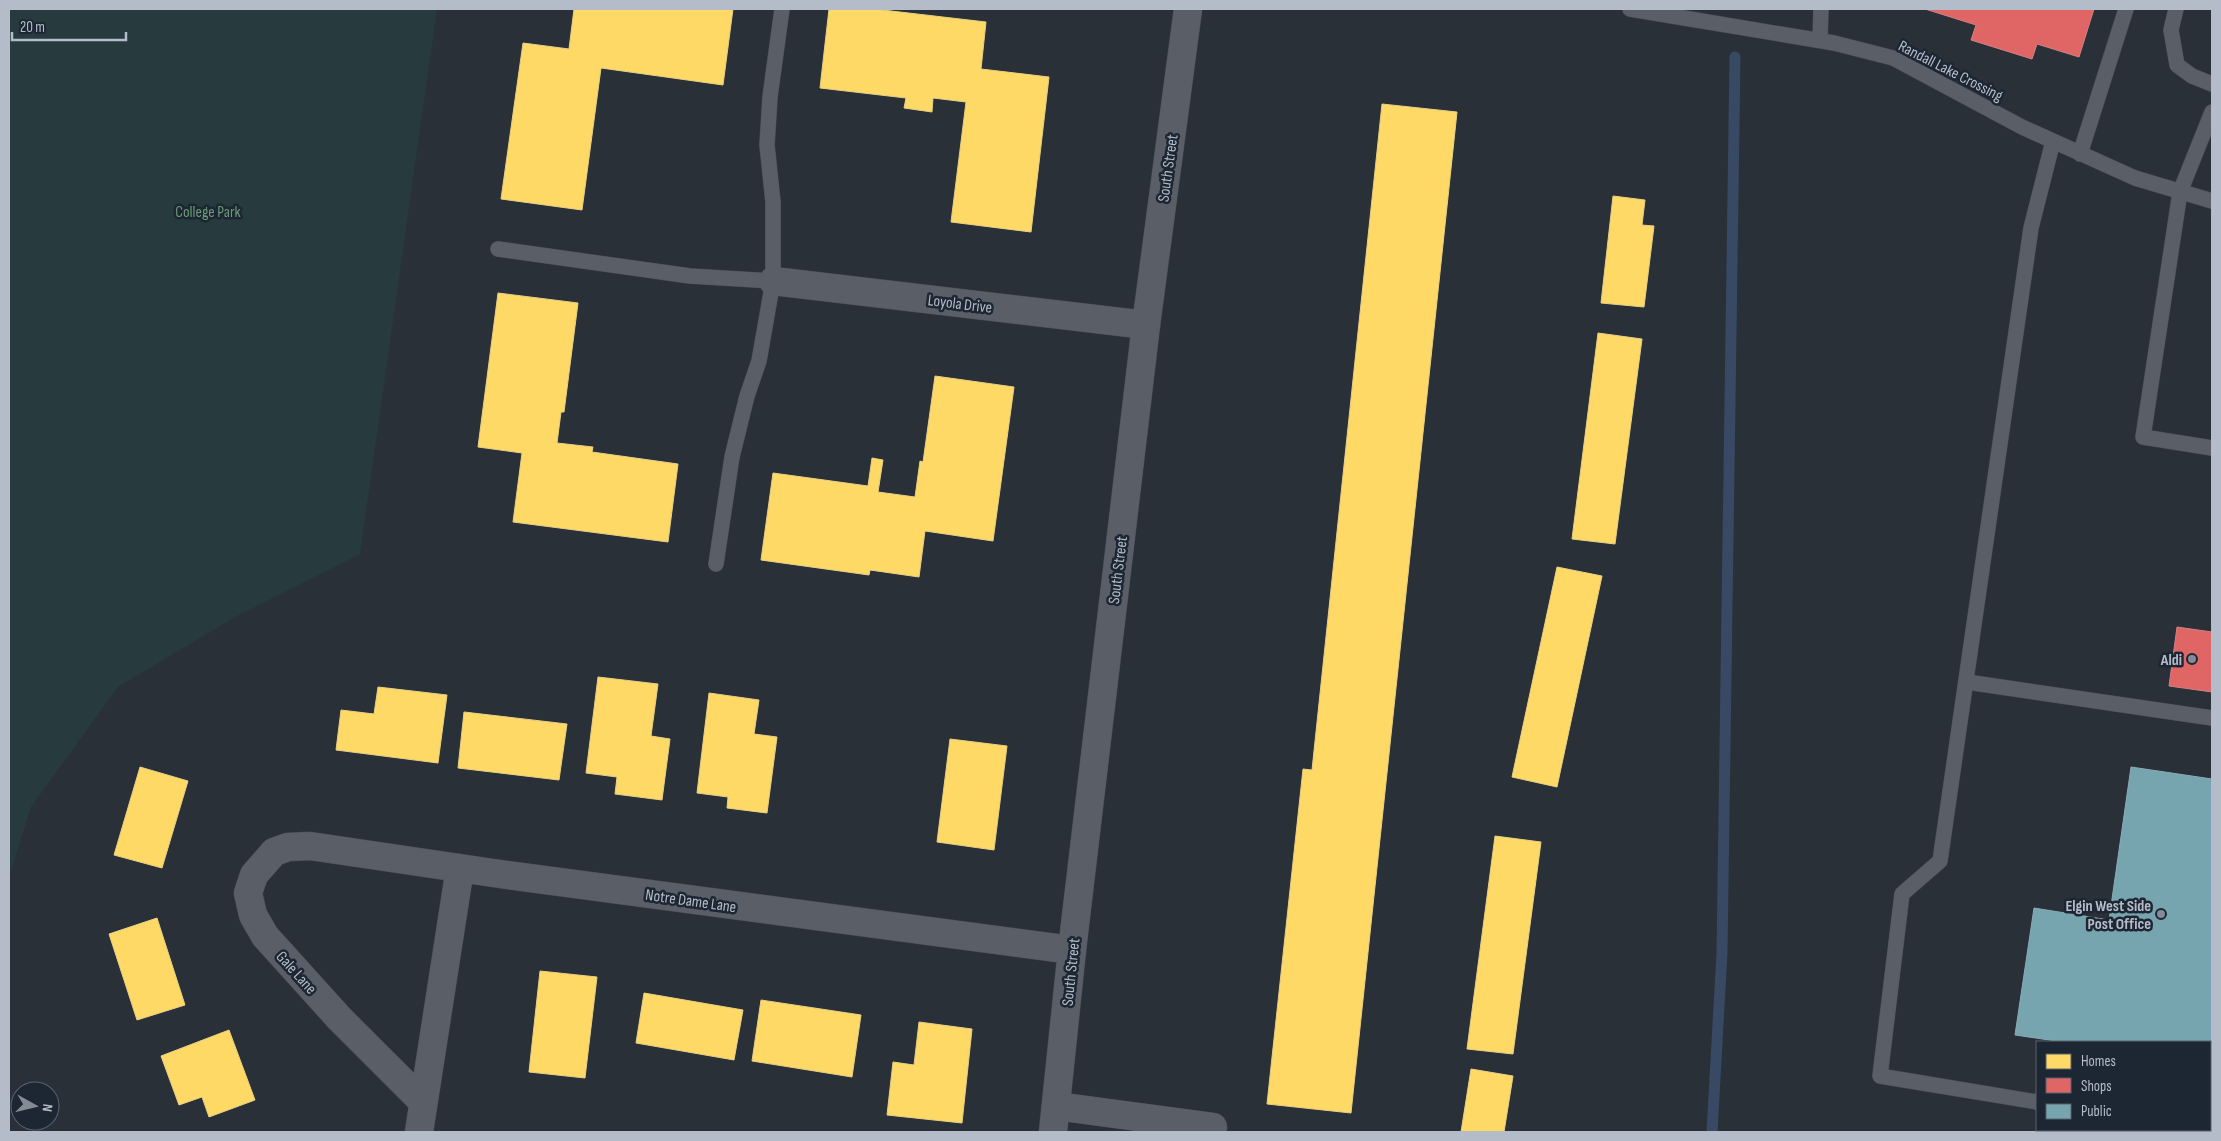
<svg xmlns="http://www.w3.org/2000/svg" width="2221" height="1141" viewBox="0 0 2221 1141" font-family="'Sofia Sans Condensed',sans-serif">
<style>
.green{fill:#273a3e}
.homes{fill:#ffd966;stroke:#e8d084}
.shops{fill:#e06666;stroke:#d38084}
.public{fill:#76a5af;stroke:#89acb7}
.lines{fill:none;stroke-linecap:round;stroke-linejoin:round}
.stream{stroke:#384963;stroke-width:11}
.service-casing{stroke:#484c53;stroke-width:16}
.minor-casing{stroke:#484c53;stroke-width:29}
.tertiary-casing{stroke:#484c53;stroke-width:29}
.service{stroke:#5a5e66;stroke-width:15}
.minor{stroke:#5a5e66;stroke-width:28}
.tertiary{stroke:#5a5e66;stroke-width:28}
.poi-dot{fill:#848b96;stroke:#1d2633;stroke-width:2}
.labels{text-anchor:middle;stroke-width:5;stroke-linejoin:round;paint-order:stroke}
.street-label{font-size:16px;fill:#b4bcc9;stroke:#1d2633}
.park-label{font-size:16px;fill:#6b9a76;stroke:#1d2633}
.poi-label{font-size:16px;font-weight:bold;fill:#b4bcc9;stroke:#1d2633;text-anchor:end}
</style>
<rect width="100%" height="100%" fill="#2a3038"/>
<path class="green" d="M9,9H437L360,554L235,617L118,687L31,807L9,877Z"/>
<path class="homes" d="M574,9H733L723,85L601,68L582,210L501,199L523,43L569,49Z
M829,9H874L986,22L981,69L1049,77L1031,232L951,222L966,102L933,98L932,112L904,108L906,98L820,88Z
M1382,104L1457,112L1351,1113L1267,1104L1303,769L1312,770Z
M1613,196L1645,200L1642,225L1654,226L1644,307L1601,303Z
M498,293L578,303L564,412H561L557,443L593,447L592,452L678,464L668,542L513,522L522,453L478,447Z
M1598,333L1642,339L1615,544L1572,539Z
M935,376L1014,387L993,541L925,531L919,577L870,570L869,575L761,560L773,473L868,486L872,458L883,460L878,492L915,497L920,461L923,462Z
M1557,567L1602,576L1557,787L1512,777Z
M598,677L658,684L651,736L670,739L662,800L615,794L617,777L586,773Z
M378,687L447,695L438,763L336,750L341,710L374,714Z
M709,693L759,700L754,734L777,737L767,813L727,808L728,797L697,793Z
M464,712L567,724L559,780L458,768Z
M950,739L1007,746L994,850L937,842Z
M140,767L188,781L162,868L114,855Z
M1495,836L1541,842L1513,1054L1467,1049Z
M157,918L185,1005L137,1020L109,934Z
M540,971L597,977L585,1078L529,1072Z
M644,993L743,1010L734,1060L636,1043Z
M761,1000L861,1015L852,1077L752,1061Z
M919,1022L972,1029L962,1123L887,1115L893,1062L914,1065Z
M229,1030L255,1100L209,1117L202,1097L179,1105L161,1056Z
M1471,1069L1513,1076L1504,1132H1461Z"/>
<path class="shops" d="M1925,9H2094L2079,57L2037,44L2032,59L1971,40L1976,25Z
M2177,627L2212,632V692L2169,686Z"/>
<path class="public" d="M2131,767L2212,779V1064H2210V1042H2063L2015,1035L2034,908L2109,920Z"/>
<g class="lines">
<path class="stream" d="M1712,1132L1722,953L1735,57"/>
<g class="service-casing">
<path id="service" d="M1630,9L1834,43L1893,58L2022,127L2135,178L2212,201
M2176,9L2171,30L2177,65L2192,76L2212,84
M1820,40L1821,9
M2212,112L2180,192L2143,437L2212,448
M2080,154L2126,9
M498,249L690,276L773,281
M716,564L732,457L747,396L759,361L773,281V202L767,145L770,97L782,9
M1967,682L2212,718
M2037,1102L1880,1076L1902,894L1940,861L2031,228L2053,141
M2209,1130H2212"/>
</g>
<g class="minor-casing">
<path id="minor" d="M773,281L1146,325
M423,1102L339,1018L265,936L253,915L248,893L254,875L274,852L288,847L310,846L500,874L1072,950
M1056,1106L1213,1127
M419,1132L460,868"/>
</g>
<g class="tertiary-casing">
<path id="tertiary" d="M1053,1132L1072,950L1146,325L1188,9"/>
</g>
<use href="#service" class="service"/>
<use href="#minor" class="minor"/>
<use href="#tertiary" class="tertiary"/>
</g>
<g class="poi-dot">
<circle cx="2192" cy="659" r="5"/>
<circle cx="2161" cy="914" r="5"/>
</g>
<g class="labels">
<g class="street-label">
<text transform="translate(1951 70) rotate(27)" y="6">Randall Lake Crossing</text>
<text transform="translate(1167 168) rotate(-82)" y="6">South Street</text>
<text transform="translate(960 303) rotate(7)" y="6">Loyola Drive</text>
<text transform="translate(1117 570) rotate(-83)" y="6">South Street</text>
<text transform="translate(691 900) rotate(8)" y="6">Notre Dame Lane</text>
<text transform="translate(297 972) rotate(48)" y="6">Gale Lane</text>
<text transform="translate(1070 972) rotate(-84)" y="6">South Street</text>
</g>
<g class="park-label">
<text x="208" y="217">College Park</text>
</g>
<g class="poi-label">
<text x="2182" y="665">Aldi</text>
<text x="2151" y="911">Elgin West Side<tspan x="2151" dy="18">Post Office</tspan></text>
</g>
</g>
<rect width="2221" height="1141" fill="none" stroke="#b4bcc9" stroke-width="20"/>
<rect x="2036" y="1041" width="175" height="90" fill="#1d2633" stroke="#59626f"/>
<rect x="2046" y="1054" width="25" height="15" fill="#ffd966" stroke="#59626f"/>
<text x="2081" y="1066" font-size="15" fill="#b4bcc9">Homes</text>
<rect x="2046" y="1078" width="25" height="15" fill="#e06666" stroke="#59626f"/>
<text x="2081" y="1091" font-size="15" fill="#b4bcc9">Shops</text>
<rect x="2046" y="1104" width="25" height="15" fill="#76a5af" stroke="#59626f"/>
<text x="2081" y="1116" font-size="15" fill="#b4bcc9">Public</text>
<g transform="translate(35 1106) rotate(98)"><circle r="24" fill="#1d2633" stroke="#59626f"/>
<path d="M0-4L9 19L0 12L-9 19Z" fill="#848b96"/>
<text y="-8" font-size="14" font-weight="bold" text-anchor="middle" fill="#b4bcc9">N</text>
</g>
<path d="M12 32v8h114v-8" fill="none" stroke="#b4bcc9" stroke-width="2.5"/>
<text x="20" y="32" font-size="15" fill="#b4bcc9" stroke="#1d2633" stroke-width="4" paint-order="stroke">20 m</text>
</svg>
